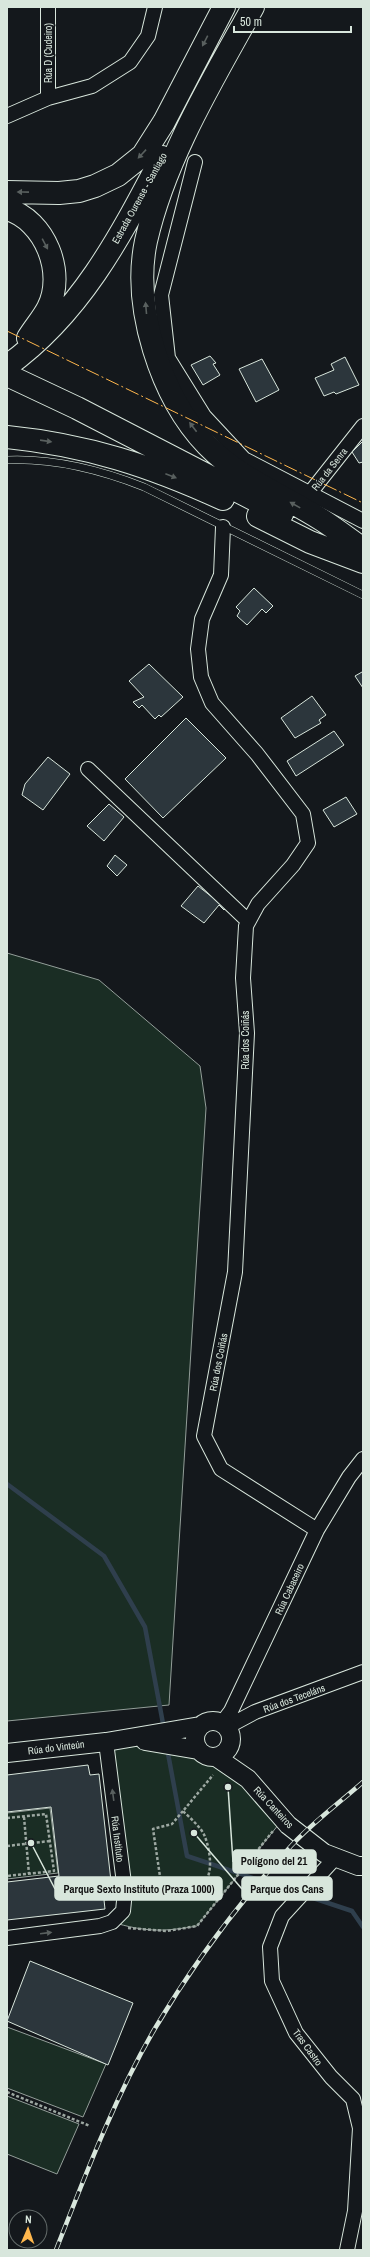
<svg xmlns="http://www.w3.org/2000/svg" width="370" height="2257" viewBox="0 0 370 2257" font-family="'Archivo Narrow',sans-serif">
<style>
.green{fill:#1a2d24;stroke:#939e99}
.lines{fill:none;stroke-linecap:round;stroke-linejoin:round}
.stream{stroke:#2f3f4d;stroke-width:4.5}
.building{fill:#2c363c;stroke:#d8e6dc}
.service-casing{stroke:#d8e6dc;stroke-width:8}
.minor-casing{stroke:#d8e6dc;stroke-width:16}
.tertiary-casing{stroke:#d8e6dc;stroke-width:20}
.trunk-casing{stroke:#d8e6dc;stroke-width:24}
.path{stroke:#9da8a2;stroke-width:2.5;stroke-dasharray:3 2;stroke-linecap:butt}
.service{stroke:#14181c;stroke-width:7}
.minor{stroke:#14181c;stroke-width:14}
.tertiary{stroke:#14181c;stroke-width:18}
.trunk{stroke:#14181c;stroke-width:22}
.rail-casing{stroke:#d8e6dc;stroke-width:4.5}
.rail{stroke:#14181c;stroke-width:3;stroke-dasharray:9;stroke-linecap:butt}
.power{stroke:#ffb74d;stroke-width:1;stroke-dasharray:14 3 2 3;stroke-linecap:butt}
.oneway{fill:#59605f}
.labels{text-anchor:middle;stroke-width:3;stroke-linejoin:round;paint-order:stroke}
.street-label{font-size:10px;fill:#d8e6dc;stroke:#14181c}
.leader{fill:none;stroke:#d8e6dc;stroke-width:1.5}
.callout-dot{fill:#d8e6dc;stroke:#14181c;stroke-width:1.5}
.callout{fill:#d8e6dc;stroke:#d8e6dc;stroke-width:1.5}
.callout-label{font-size:11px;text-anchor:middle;font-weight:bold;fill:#111}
</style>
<rect width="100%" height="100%" fill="#14181c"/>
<path class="green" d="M7,953L99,980L200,1066L206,1108L169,1705L7,1721Z
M106,1742L180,1746L216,1757L283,1819L197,1926C163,1932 145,1932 112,1922L123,1911Z
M50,1808L58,1873L7,1879V1813Z
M7,2027L106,2064L83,2117L7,2088Z
M7,2096L79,2124L57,2174L7,2154Z"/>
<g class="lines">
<path class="stream" d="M7,1484L104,1556L145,1627L164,1729
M167,1748L187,1856L352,1911L363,1927"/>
</g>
<path class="building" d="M210,356L216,363L213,364L220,375L203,385L191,365Z
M345,357L359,385L336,394L334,392L324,396L315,378L334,370L331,364Z
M262,359L279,390L256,402L239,369Z
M363,441V462L359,463L352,452Z
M254,588L273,606L266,613L262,609L247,625L237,616L240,611L236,607Z
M149,664L183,697L161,717L159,715L155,719L142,705L139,708L133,702L144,697L129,681Z
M362,672L363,673V688L355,676Z
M312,696L326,715L319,720L321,723L295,738L281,718Z
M186,718L226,758L163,818L125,779Z
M334,731L344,745L296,776L287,761Z
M48,757L70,774L43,810L22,795L25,784Z
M346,797L357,814L334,827L323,810Z
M109,804L124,817L104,841L87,826Z
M115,855L127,865L117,876L107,866Z
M198,886L226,908L224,910L219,905L204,923L181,906Z
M88,1765L90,1775L99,1774L113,1899L104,1900L105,1909L7,1920V1882L59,1876L51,1807L7,1812V1775Z
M30,1961L133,2003L108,2065L7,2021Z"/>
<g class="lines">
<g class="service-casing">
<path id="service" d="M7,460C54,458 101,470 144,487L363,595"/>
</g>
<g class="minor-casing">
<path id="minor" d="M48,98V7
M7,116L48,98L92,86L130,62L148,36L155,7
M195,162L161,295L168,358L204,416L244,459L363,521
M310,493L363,426
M223,527L221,575L202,619L198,649L201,677L212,703L257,754L303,814L308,843L293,865L258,904L246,926L243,978L247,1033L235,1272L204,1436L221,1469L317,1530
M88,769L248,921
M222,1723L231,1711L317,1530L349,1477L363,1459
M227,1727L255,1712L363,1672
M335,1858L282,1916L270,1947L272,1981L296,2033L331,2077L353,2099L360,2128L355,2211L347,2250
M7,1938L100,1926L112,1922L123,1911L125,1891L106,1742"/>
</g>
<g class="tertiary-casing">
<path id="tertiary" d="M195 1739a18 18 0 1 1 36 0a18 18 0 1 1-36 0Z
M145,1741L198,1750
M7,1753L106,1742L200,1726
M216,1757L248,1779L288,1825L324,1853L358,1866H363"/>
</g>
<g class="trunk-casing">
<path id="trunk" d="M253,7C212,81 165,158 146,241C132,307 161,397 207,445C240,479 283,495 322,520C336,529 349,539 363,549
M7,192L59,193L79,191L95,186L118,175L143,155L164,122L224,7
M7,209C45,220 66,273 48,308C43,318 34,328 28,338
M7,366C81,313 121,235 162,157
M7,375L77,408L282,514
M7,437C87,445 151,466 223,499
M258,516L310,542L363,562"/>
</g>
<path class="path" d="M183,1811L172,1824L153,1829L162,1890L203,1884C214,1875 210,1849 205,1837C202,1828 190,1818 183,1811L213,1775
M24,1817L29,1874
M7,1818L46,1814L54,1871L7,1876
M7,1846L50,1841
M221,1896L273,1831
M128,1928L167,1931L197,1926L221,1896L203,1884
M7,2092L90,2126"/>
<use href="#service" class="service"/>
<use href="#minor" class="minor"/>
<use href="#tertiary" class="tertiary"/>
<use href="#trunk" class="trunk"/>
<g class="rail-casing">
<path id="rail" d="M56,2250C85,2176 114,2099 154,2030C193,1964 239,1902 291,1846C312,1823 339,1803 363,1782"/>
</g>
<use href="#rail" class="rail"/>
<path class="power" d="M7,331L363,503"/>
</g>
<defs><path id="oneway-solid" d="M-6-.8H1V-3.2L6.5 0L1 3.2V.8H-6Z"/></defs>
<g class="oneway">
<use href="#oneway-solid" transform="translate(205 41) rotate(117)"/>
<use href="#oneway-solid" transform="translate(142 154) rotate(133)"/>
<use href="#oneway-solid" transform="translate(23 192) rotate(-179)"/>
<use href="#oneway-solid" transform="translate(45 244) rotate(62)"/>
<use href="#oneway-solid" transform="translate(146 308) rotate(-95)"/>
<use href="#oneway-solid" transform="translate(193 427) rotate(-127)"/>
<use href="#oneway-solid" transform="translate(46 441) rotate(8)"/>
<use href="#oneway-solid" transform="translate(171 476) rotate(21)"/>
<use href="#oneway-solid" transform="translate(295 505) rotate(-151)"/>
<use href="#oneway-solid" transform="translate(113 1795) rotate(-98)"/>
<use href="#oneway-solid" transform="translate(46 1933) rotate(-7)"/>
</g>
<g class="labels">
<g class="street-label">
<text transform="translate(48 53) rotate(-90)" y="4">Rúa D (Cudeiro)</text>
<text transform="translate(139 198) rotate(-61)" y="4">Estrada Ourense - Santiago</text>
<text transform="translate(329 469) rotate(-52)" y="4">Rúa da Senra</text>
<text transform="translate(245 1040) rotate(-90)" y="4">Rúa dos Coiñás</text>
<text transform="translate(218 1362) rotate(-79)" y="4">Rúa dos Coiñás</text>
<text transform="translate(289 1589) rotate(-65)" y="4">Rúa Cabaceiro</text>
<text transform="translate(294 1698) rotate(-20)" y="4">Rúa dos Teceláns</text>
<text transform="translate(56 1747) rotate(-7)" y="4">Rúa do Vinteún</text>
<text transform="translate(274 1807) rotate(47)" y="4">Rúa Canteiros</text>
<text transform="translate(118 1839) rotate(83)" y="4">Rúa Instituto</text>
<text transform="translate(308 2047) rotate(54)" y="4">Tras Castro</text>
</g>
</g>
<path class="leader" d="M228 1787L233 1862M31 1843L55 1889M194 1833L242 1889"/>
<g class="callout-dot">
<circle cx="228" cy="1787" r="4"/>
<circle cx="31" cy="1843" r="4"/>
<circle cx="194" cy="1833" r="4"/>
</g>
<g class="callout">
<rect x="233" y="1850" width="83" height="23" rx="4"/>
<rect x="55" y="1877" width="167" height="23" rx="4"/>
<rect x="242" y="1877" width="90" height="23" rx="4"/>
</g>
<g class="callout-label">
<text x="274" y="1865">Polígono del 21</text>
<text x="139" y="1893">Parque Sexto Instituto (Praza 1000)</text>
<text x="287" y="1893">Parque dos Cans</text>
</g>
<rect width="370" height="2257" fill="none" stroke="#d8e6dc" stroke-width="16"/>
<g transform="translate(28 2229) rotate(2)"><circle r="19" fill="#14181c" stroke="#626a69"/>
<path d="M0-3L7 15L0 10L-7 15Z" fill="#ffb74d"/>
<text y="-6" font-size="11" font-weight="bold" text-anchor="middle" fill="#d8e6dc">N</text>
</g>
<path d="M234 26v6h117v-6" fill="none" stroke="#d8e6dc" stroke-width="2"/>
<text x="240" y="26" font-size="12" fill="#d8e6dc" stroke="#14181c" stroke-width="3" paint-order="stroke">50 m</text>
</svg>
